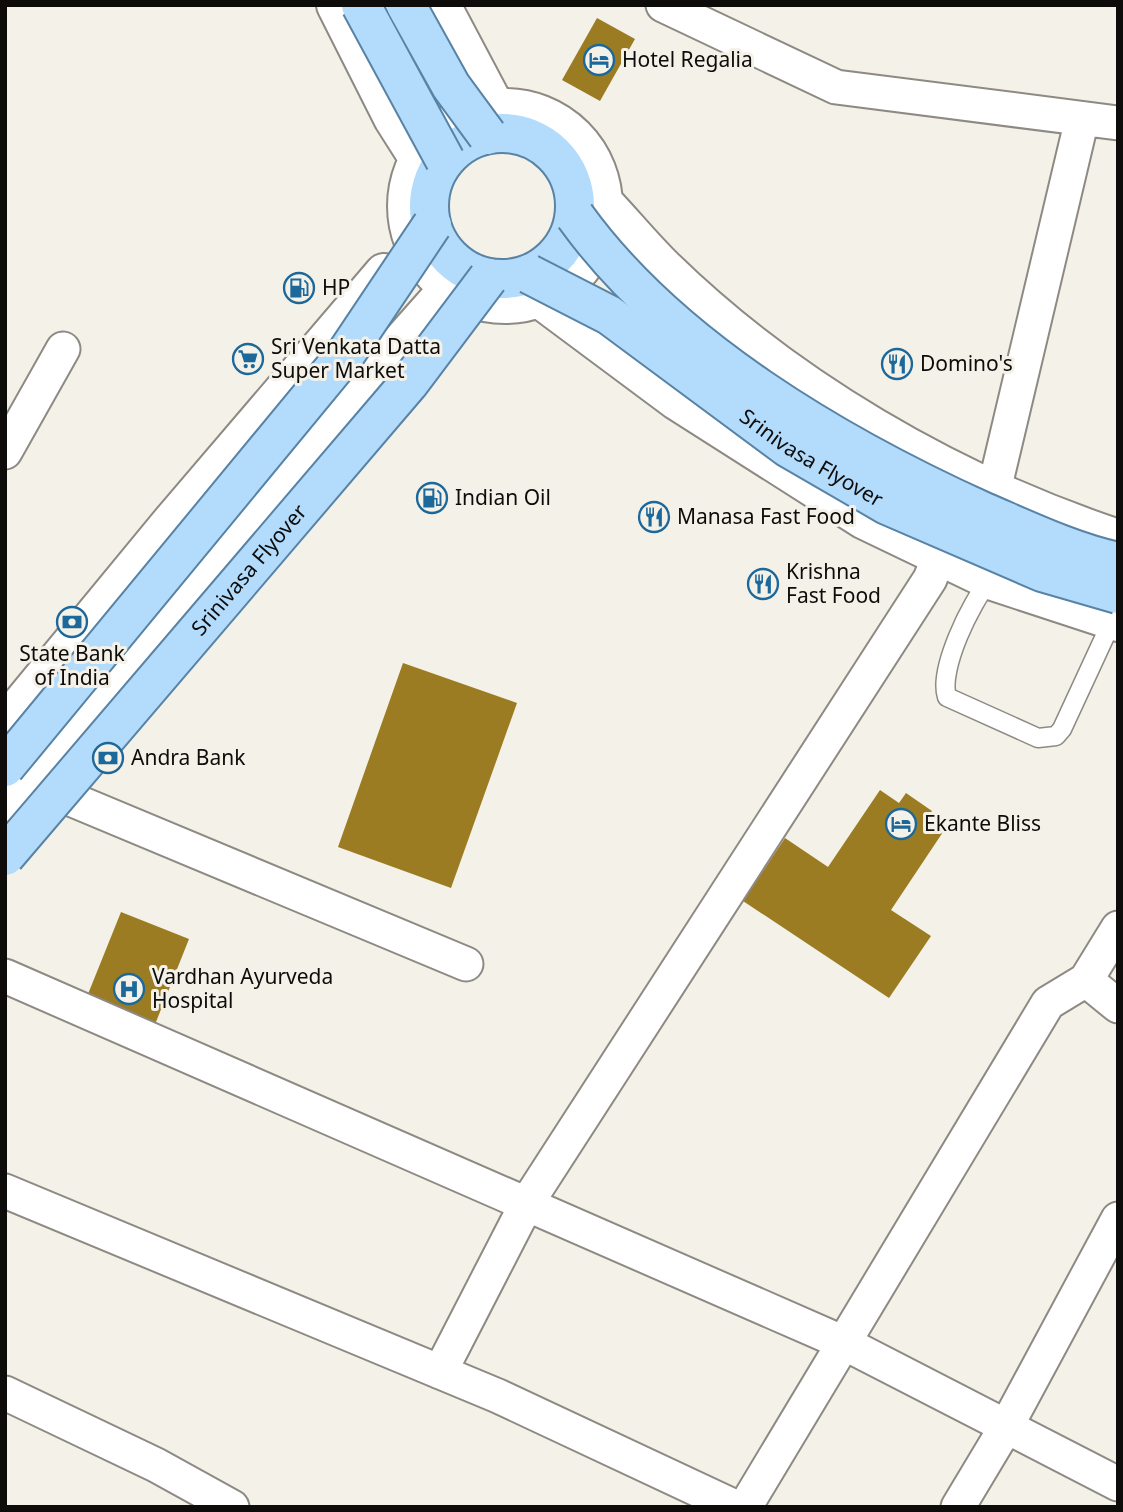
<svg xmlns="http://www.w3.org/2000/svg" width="1123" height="1512" viewBox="0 0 1123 1512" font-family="'Noto Sans',sans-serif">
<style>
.building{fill:#9b7c22}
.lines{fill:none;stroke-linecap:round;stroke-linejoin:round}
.service-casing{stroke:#8e8a83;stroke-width:21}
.minor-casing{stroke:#8e8a83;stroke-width:37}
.tertiary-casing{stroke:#8e8a83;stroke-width:42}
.primary-casing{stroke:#5883a5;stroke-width:42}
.service{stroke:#fff;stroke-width:18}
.minor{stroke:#fff;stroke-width:33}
.tertiary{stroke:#fff;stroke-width:38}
.primary{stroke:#b3dbfb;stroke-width:38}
.primary-bridge-casing{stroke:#5883a5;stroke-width:42;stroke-linecap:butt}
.primary-bridge{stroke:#b3dbfb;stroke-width:38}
.labels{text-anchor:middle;stroke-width:6;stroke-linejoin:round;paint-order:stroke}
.poi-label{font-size:21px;fill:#0d0c0a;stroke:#f4f1e8;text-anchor:start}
.street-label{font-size:21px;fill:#0d0c0a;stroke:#f4f1e8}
</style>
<rect width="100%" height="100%" fill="#f4f1e8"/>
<path class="building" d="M597,18L635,39L600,101L562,80Z
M403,663L517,703L451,888L338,847Z
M880,790L899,803L906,793L932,811L925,820L943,832L891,910L931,936L889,998L743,901L785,838L828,867Z
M121,912L189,939L154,1027L86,999Z"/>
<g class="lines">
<g class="service-casing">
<path id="service" d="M990,580C971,602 938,670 947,697L1038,738L1056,736L1062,729L1112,621"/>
</g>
<g class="minor-casing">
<path id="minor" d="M663,5L836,87L1118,123
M5,452L63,349
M994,490L1082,119
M37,785L466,964
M5,976L844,1343L1118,1484
M1086,980L1118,1006
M5,1191L498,1396L735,1507
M440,1372L527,1203L930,579L949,531
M5,1393L156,1465L232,1507
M745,1507L1048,1003L1086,980L1118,928
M958,1507L1006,1427L1118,1219"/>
</g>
<g class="tertiary-casing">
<path id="tertiary" d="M336,5L393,118L419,159
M441,5L496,109
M407 206a98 98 0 1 1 196 0a98 98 0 1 1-196 0Z
M604,203C623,223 641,245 661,265C786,388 952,484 1118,539
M539,298L676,400L863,519L990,580L1118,622
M5,724L168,526L384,273
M5,814L341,410L450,287"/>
</g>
<g class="primary-casing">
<path id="primary" d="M429 206a73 73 0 1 1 146 0a73 73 0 1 1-146 0Z"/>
</g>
<use href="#service" class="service"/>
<use href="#minor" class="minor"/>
<use href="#tertiary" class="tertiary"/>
<use href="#primary" class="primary"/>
<g class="primary-bridge-casing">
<g id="primary-bridge">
<path d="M361,5L445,160"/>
<path d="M406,5L451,86L487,135"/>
<path d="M575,216C670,348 838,446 984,512C1026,530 1072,552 1118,562"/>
<path id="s1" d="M529,274L609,315L787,447L887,505L1042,572L1118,594"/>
<path d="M5,767L345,355L432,225"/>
<path id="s2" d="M5,856L409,383L488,278"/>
</g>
</g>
<use href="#primary-bridge" class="primary-bridge"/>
</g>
<defs>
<g id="hotel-ring" transform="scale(1.575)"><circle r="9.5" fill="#f4f1e8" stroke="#1d689b" stroke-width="1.5"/><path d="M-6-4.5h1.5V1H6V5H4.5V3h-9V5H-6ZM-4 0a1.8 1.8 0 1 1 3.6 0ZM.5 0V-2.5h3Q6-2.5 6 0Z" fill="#1d689b"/></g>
<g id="fuel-ring" transform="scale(1.575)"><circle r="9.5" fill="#f4f1e8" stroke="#1d689b" stroke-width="1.5"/><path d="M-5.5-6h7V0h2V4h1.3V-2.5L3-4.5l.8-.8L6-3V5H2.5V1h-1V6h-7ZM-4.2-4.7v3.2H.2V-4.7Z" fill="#1d689b"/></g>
<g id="supermarket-ring" transform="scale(1.575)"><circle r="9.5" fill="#f4f1e8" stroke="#1d689b" stroke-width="1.5"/><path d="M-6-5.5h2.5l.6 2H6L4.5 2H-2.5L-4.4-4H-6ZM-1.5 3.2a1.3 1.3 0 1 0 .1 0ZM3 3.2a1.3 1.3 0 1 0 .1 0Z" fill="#1d689b"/></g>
<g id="restaurant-ring" transform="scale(1.575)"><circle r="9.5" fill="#f4f1e8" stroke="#1d689b" stroke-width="1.5"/><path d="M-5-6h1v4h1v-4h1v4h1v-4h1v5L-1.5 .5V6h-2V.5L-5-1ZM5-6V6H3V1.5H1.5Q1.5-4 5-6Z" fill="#1d689b"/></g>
<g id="bank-ring" transform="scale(1.575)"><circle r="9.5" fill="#f4f1e8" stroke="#1d689b" stroke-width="1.5"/><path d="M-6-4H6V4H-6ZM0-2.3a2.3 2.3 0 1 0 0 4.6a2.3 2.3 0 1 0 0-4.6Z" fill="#1d689b"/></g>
<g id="hospital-ring" transform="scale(1.575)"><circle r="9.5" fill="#f4f1e8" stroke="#1d689b" stroke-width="1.5"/><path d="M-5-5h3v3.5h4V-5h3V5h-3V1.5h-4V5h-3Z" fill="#1d689b"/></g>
</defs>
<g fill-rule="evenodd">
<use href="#hotel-ring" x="599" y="60"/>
<use href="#fuel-ring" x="299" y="288"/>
<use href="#supermarket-ring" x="248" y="359"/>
<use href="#restaurant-ring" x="897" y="364"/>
<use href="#fuel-ring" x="432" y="498"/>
<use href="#restaurant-ring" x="654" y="517"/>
<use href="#restaurant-ring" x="763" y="584"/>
<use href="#bank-ring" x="72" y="622"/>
<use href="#bank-ring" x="108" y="758"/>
<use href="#hotel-ring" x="901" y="824"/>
<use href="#hospital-ring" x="129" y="989"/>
</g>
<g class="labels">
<g class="poi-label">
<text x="622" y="67">Hotel Regalia</text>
<text x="322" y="295">HP</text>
<text x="271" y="354">Sri Venkata Datta<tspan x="271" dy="24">Super Market</tspan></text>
<text x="920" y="371">Domino's</text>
<text x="455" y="505">Indian Oil</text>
<text x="677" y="524">Manasa Fast Food</text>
<text x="786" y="579">Krishna<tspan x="786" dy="24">Fast Food</tspan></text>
<text x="72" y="661" text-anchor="middle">State Bank<tspan x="72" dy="24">of India</tspan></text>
<text x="131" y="765">Andra Bank</text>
<text x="924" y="831">Ekante Bliss</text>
<text x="152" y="984">Vardhan Ayurveda<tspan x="152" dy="24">Hospital</tspan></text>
</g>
<g class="street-label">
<text dy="7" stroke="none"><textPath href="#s1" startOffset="338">Srinivasa Flyover</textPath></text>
<text dy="7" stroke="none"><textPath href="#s2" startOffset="376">Srinivasa Flyover</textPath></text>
</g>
</g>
<rect width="1123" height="1512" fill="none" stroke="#0d0c0a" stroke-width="14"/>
</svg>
